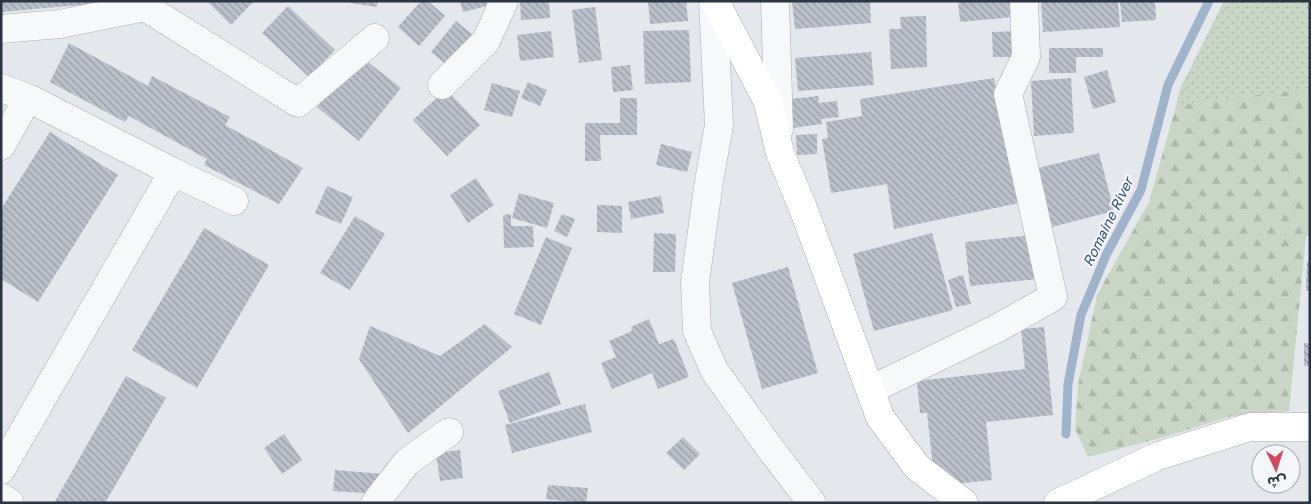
<svg xmlns="http://www.w3.org/2000/svg" width="1311" height="504" viewBox="0 0 1311 504" font-family="'Golos Text','Noto Sans Arabic',sans-serif">
<style>
.grass{fill:url(#grass-dots)}
.forest{fill:url(#forest-firs)}
.lines{fill:none;stroke-linecap:round;stroke-linejoin:round}
.stream{stroke:#9fb4cc;stroke-width:9}
.building{fill:url(#building-back-hatch)}
.street-casing{stroke:#a9aeb7;stroke-width:29}
.secondary-casing{stroke:#a9aeb7;stroke-width:29}
.street{stroke:#f7f8fa;stroke-width:28}
.secondary{stroke:#fff;stroke-width:28}
.labels{text-anchor:middle;stroke-width:4.5;stroke-linejoin:round;paint-order:stroke}
.water-label{font-size:14px;font-style:italic;fill:#34527a;stroke:#f4f6f9}
</style>
<defs>
<pattern id="grass-dots" width="8" height="8" patternUnits="userSpaceOnUse" patternTransform="scale(1.25)"><rect width="8" height="8" fill="#c9d6c5"/><path d="M2 2h.1M6 6h.1" fill="none" stroke="#adb8ab" stroke-width="1.8" stroke-linecap="round"/></pattern>
<pattern id="forest-firs" width="22" height="20" patternUnits="userSpaceOnUse" patternTransform="scale(1.25)"><rect width="22" height="20" fill="#c9d6c5"/><path d="M5 1l3.5 6h-7zM16 11l3.5 6h-7z" fill="#adb8ab"/></pattern>
<pattern id="building-back-hatch" width="6" height="6" patternUnits="userSpaceOnUse" patternTransform="scale(1.25)"><rect width="6" height="6" fill="#bbc0ca"/><path d="M-1 5l2 2M0 0l6 6M5-1l2 2" fill="none" stroke="#989da6"/></pattern>
</defs>
<rect width="100%" height="100%" fill="#e4e7ec"/>
<path class="grass" d="M1224,1H1310V88L1176,106L1180,89Z"/>
<path class="forest" d="M1310,88V235L1306,236L1289,411L1232,416L1161,438L1088,457L1075,429L1078,385L1097,295L1149,202L1176,106Z"/>
<g class="lines">
<path class="stream" d="M1066,434L1068,384L1081,315L1107,253L1141,190L1168,85L1209,1"/>
</g>
<path class="building" d="M1,1H103V3L1,12Z
M207,1H254L231,25Z
M350,1H378L377,7L350,3Z
M421,1H428L445,16L419,46L398,27Z
M460,1H486L487,6L463,12Z
M520,1H549L550,18L521,20Z
M648,1H686L688,21L650,24Z
M792,1H870L871,23L795,29Z
M958,1H1011L1013,17L960,22Z
M1118,1L1120,27L1043,32L1041,2Z
M1120,1H1155L1156,20L1122,22Z
M288,6L335,50L309,77L262,33Z
M595,7L602,60L579,63L572,10Z
M926,16L927,67L891,69L889,29H901L900,17Z
M456,21L473,35L448,66L431,52Z
M689,30L691,82L645,84L643,31Z
M551,31L554,57L520,61L517,35Z
M1018,31V57H993L992,32Z
M69,43L148,86L152,76L230,117L225,125L303,168L279,204L204,165L207,159L129,116L125,122L50,82Z
M1049,48H1103V57H1076V73H1049Z
M871,52L874,85L798,91L795,58Z
M359,55L401,88L359,141L317,107Z
M630,65L633,90L613,92L611,67Z
M1107,70L1116,102L1093,109L1084,77Z
M994,78L1019,203L894,229L887,184L831,193L822,139L828,138L826,122L862,116L860,99Z
M1071,78L1074,133L1034,136L1031,81Z
M528,82L547,90L540,106L521,98Z
M492,83L520,91L512,117L484,110Z
M446,89L480,125L447,156L413,120Z
M818,96L819,103L837,101L839,117L821,119L822,124L793,128L789,99Z
M620,98H637V135H600L601,161H585V123H620Z
M50,132L118,175L38,302L1,279V209Z
M817,134V154L797,155L796,135Z
M661,144L692,152L687,172L656,165Z
M1099,153L1114,211L1044,229L1030,170Z
M476,178L494,205L468,223L450,195Z
M327,186L353,197L341,224L315,213Z
M519,193L554,203L547,228L512,218Z
M661,196L664,213L631,219L628,202Z
M597,205L622,206V233L597,232Z
M511,214V226H533L534,247L504,248L503,215Z
M562,214L575,219L567,237L554,231Z
M355,216L385,234L350,290L320,273Z
M204,228L269,265L197,388L132,350Z
M654,233L676,234L675,272H653Z
M932,233L953,310L874,331L853,254Z
M1034,235L1038,279L970,286L965,242Z
M546,237L572,248L541,325L514,314Z
M1307,262H1310V291H1306Z
M788,267L818,373L762,389L732,283Z
M963,275L971,304L956,307L948,280Z
M649,319L659,344L674,339L689,377L658,389L652,373L612,389L601,363L616,357L609,341L632,331L631,327Z
M485,324L512,347L408,433L359,359L370,326L440,356Z
M1044,327L1053,415L986,422L992,480L935,486L927,413H920L917,381L1025,369L1021,329Z
M1304,343H1310V366H1304Z
M549,372L561,404L510,423L498,391Z
M126,376L166,398L105,503H54Z
M585,404L592,432L512,453L505,425Z
M284,434L302,460L282,474L264,448Z
M683,437L700,454L684,470L666,453Z
M460,450L463,478L440,481L436,453Z
M335,470L383,474L381,494L333,491Z
M548,485L588,488L586,503L546,499Z"/>
<g class="lines">
<g class="street-casing">
<path id="street" d="M713,1L719,125L709,181L695,282L697,331L714,370L769,447L812,503
M775,1L779,129
M1,29L60,24L145,7L298,103L375,38
M442,85L486,41L504,1
M1,88L28,98L173,172L234,201
M1,146L28,98
M870,390L994,330L1053,297L1008,94L1026,57L1024,1
M1,470L173,172
M1,497L10,503
M375,503L407,462L449,432"/>
</g>
<g class="secondary-casing">
<path id="secondary" d="M715,1L768,102L780,153L803,208L880,417L917,467L964,503
M1058,503L1158,456L1250,427H1310"/>
</g>
<use href="#street" class="street"/>
<use href="#secondary" class="secondary"/>
</g>
<g class="labels">
<g class="water-label">
<text transform="translate(1108 222) rotate(-64)" y="5">Romaine River</text>
</g>
</g>
<rect width="1311" height="504" fill="none" stroke="#2b3445" stroke-width="5"/>
<g transform="translate(1276 469) rotate(176)"><circle r="24" fill="#f4f6f9" stroke="#a4a8b1"/>
<path d="M0-4L9 19L0 12L-9 19Z" fill="#d1495b"/>
<text y="-8" font-size="14" font-weight="bold" text-anchor="middle" fill="#2b3445">ش</text>
</g>
</svg>
